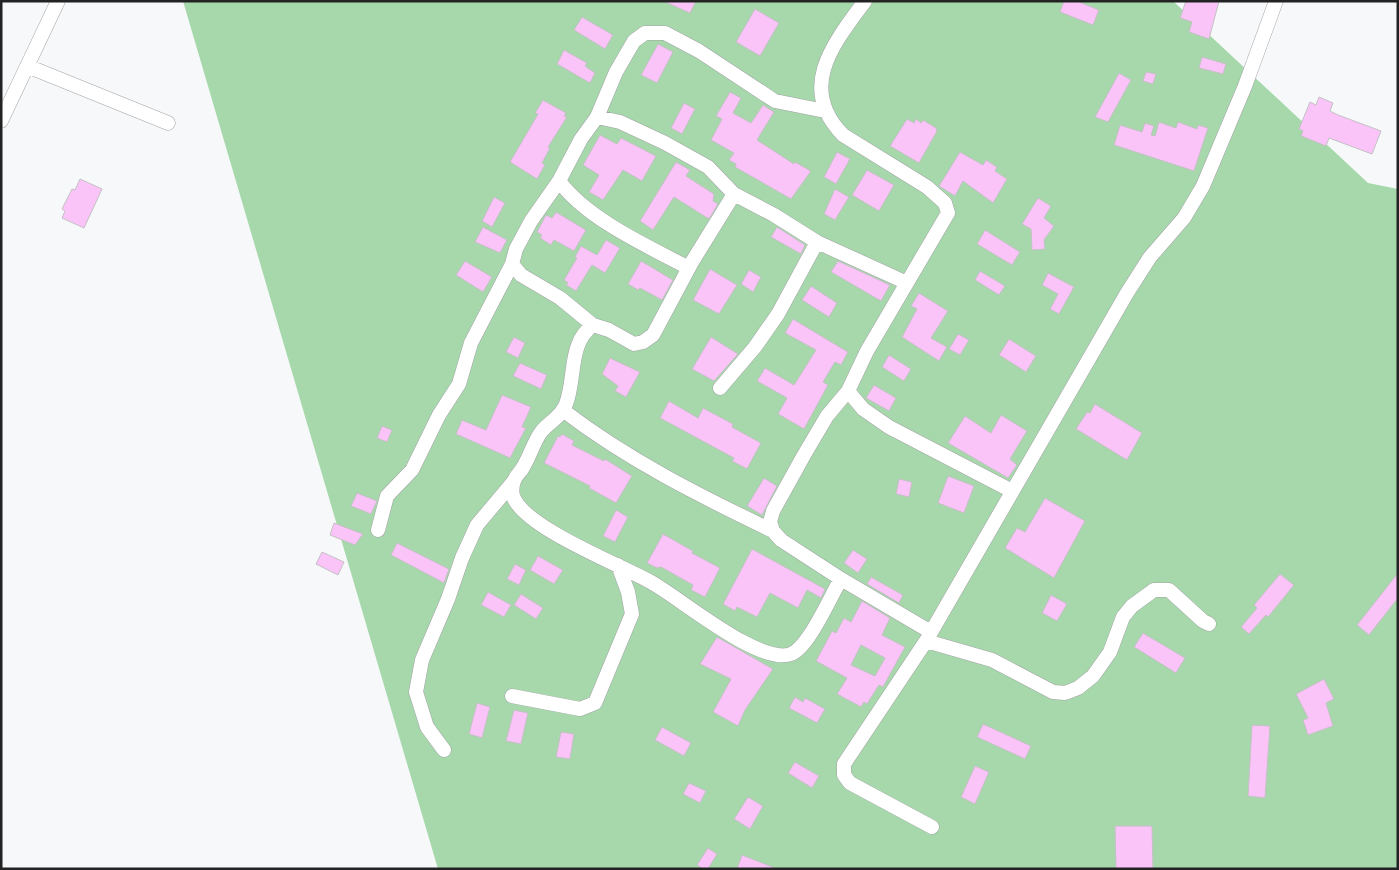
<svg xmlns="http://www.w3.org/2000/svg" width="1399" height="870" viewBox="0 0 1399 870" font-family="Poppins,sans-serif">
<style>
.green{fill:#a6d8ab}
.building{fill:#fac4f9;stroke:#c3c1c3;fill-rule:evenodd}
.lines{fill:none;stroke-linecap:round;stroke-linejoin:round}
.street-casing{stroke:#a3a4a6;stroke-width:15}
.street{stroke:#fff;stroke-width:14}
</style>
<rect width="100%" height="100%" fill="#f6f8f9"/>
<path class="green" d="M183,1H1173L1368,183L1398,189V869H438Z"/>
<path class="building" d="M663,1H696L690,13Z
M1064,1H1077L1099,10L1093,25L1060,12Z
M1186,1H1219L1209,39L1189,32L1192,22L1180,18Z
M755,9L779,23L760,56L736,42Z
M582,17L613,35L605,49L574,30Z
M658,44L673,52L657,83L641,75Z
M564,50L587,63L585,66L595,73L590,83L557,64Z
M1202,57L1226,64L1223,74L1199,68Z
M1146,72L1156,74L1153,84L1143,81Z
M1119,73L1131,80L1108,122L1095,117Z
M730,92L741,98L733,113L751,123L763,105L774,112L757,140L794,164L795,162L811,171L791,199L735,167L736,164L729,160L734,153L711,140L722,119L716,116Z
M1319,97L1333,103L1330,111L1338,115L1381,131L1372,154L1329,138L1326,146L1301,136L1303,131L1299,129L1310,102L1316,105Z
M543,100L566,113L564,116L567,117L548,147L550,148L542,163L545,165L537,179L510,162L538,114L535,113Z
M684,103L695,109L682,134L671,128Z
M907,119L914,123L916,119L921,123L923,120L936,128L937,131L919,163L890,146Z
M1159,122L1176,128L1178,122L1197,129L1198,125L1208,128L1194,171L1114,145L1120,125L1142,132L1145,123L1154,126L1151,135L1155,136Z
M600,135L617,144L621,138L656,156L642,181L623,170L603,200L589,192L599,175L583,165Z
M837,152L850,159L836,184L824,177Z
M960,152L983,165L986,160L997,167L995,171L1007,179L993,203L963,181L955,196L939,186Z
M676,162L690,170L686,176L714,194L713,201L718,204L709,219L674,197L653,230L640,221Z
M867,170L894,185L879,211L852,195Z
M80,179L102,189L84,228L62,218L65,211L62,209L72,189L75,190Z
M835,189L849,197L835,220L824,214Z
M494,197L505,203L492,227L482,221Z
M1038,198L1051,206L1044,218L1054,226L1044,240L1045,249L1032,250L1031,229L1022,224Z
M556,212L586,230L574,251L554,240L551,245L540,238L542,235L537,232L546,215L552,218Z
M483,227L507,240L500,253L475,242Z
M777,227L805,245L801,254L771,237Z
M985,230L1020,252L1012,265L977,244Z
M606,240L620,248L605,273L592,265L576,291L566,285L568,283L564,280L577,258L575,257L581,246L597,255Z
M465,261L492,277L483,292L456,275Z
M641,261L673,280L662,300L640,288L638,290L628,284Z
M838,261L890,285L881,301L831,272Z
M710,269L737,285L719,314L693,300Z
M749,270L761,277L753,292L741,284Z
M980,271L1005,286L999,295L975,280Z
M1048,273L1074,287L1059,314L1050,309L1058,294L1042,285Z
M811,286L837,303L829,317L802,300Z
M919,293L948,311L931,338L947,347L939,361L902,337L917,309L911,306Z
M793,319L848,352L841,365L835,362L823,382L828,385L804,429L778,414L787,398L757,381L765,368L794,385L816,350L785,333Z
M958,334L969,340L960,355L949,349Z
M514,337L525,343L518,358L506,352Z
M711,337L738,354L714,381L692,369Z
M1009,339L1036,356L1026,372L999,355Z
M889,355L911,369L904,381L882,367Z
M610,358L640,372L626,397L615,391L618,386L602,374Z
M520,363L547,375L541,389L513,376Z
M874,385L896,398L889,411L866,398Z
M502,395L531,407L522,427L526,428L510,458L456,434L462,420L486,430Z
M669,401L698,418L703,408L733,424L732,427L761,443L747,469L732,461L734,458L660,418Z
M1095,404L1142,433L1127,460L1076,429L1087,412L1090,413Z
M1001,415L1027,431L1010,459L1017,465L1008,478L948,443L965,416L991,433Z
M382,426L392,430L387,442L377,438Z
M562,434L574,441L572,445L604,461L605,459L632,476L616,503L589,488L590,486L544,463L558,436L560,437Z
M948,476L974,486L964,513L938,503Z
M764,478L777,486L762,515L747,506Z
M899,479L912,482L909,497L896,494Z
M357,493L377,501L371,514L351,506Z
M1045,498L1085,521L1054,578L1005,548L1017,528L1025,532Z
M616,510L628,517L615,542L603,536Z
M334,523L363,534L355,545L330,535Z
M663,534L693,551L692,553L720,568L705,597L691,590L693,585L661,567L657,568L647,563Z
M397,543L449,569L444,583L391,555Z
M752,549L825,589L821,598L807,590L798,608L770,593L757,617L737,607L735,611L723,604Z
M853,550L867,559L858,573L844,563Z
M322,552L344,562L338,575L316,564Z
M538,556L563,570L554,584L530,570Z
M515,564L526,570L519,585L507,579Z
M1398,573V598L1369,635L1357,625Z
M1280,574L1294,585L1268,617L1266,615L1249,634L1241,627L1257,608L1254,605Z
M871,577L903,595L899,603L867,584Z
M488,592L511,605L504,617L481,605Z
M521,594L543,608L536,619L514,605Z
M1051,595L1067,604L1057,621L1042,613Z
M862,601L890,618L882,635L905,647L883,687L879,685L867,704L864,702L861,707L837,694L847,678L816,661L832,631L836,633L844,618L851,622ZM861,645L885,658L875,676L851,665Z
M1143,633L1185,658L1176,673L1134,647Z
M717,637L773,669L745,710L738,726L713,712L731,679L700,664Z
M1324,679L1334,699L1326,703L1333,726L1308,735L1303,720L1308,718L1296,694Z
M795,697L803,702L805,698L825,709L817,723L789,708Z
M477,703L490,707L482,738L469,734Z
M514,710L528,713L521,744L506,741Z
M983,724L1031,746L1025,759L977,737Z
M1252,725L1270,726L1265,798L1248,796Z
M662,727L691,743L684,756L655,740Z
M561,732L574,734L570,759L556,757Z
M795,762L819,776L812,788L788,773Z
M975,766L989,772L975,804L961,797Z
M689,783L706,791L700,803L683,794Z
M748,797L763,806L750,829L734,819Z
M1115,826H1152L1153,869H1116Z
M708,848L717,854L708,869H703L697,865Z
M742,855L775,868V869H737Z"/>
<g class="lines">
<g class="street-casing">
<path id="street" d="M865,1C833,44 797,88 843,135L927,187L945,203L948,213L867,351L848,391L827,416L804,455L773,511L770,522L773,531L781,540L841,579L931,632
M27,66L168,123
M597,117L620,122L665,143L708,167L734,194L774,215L817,242L907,283
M1,121L58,1
M559,181C587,219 647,246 689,268
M734,194L692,262L653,335L643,342L634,344L609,330L593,325C568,343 576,378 566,404C561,417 549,422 541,432C533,443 530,457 522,469C520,472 515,477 514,481C512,485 512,493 513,496C523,527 620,565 649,581C678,596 759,666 791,654C809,647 830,597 841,579
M593,325L560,298L521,275L512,264L516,249L531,221L559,181L581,139L597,117L616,72L634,41L645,33H665L699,51L775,101L825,111
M720,388L755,347L778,314L817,242
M848,391L863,409L889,427L1012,491
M564,411C628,460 700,496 773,531
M378,530L387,496L412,470L439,415L459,384L471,343L512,264
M1209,624L1203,621L1169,590H1154L1132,606L1123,617L1110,652L1093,676L1078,688L1065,693L1053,692L992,660L926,641L1127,293L1150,257L1184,218L1203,186L1245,86L1276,1
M926,641L844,764V775L850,783L932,827
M512,696L580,709L595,703L632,614L628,592L618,565
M444,750L427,727L416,692L422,660L448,599L462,558L477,525L514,481"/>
</g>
<use href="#street" class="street"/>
</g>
<rect width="1399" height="870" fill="none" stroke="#232324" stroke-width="5"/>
</svg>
